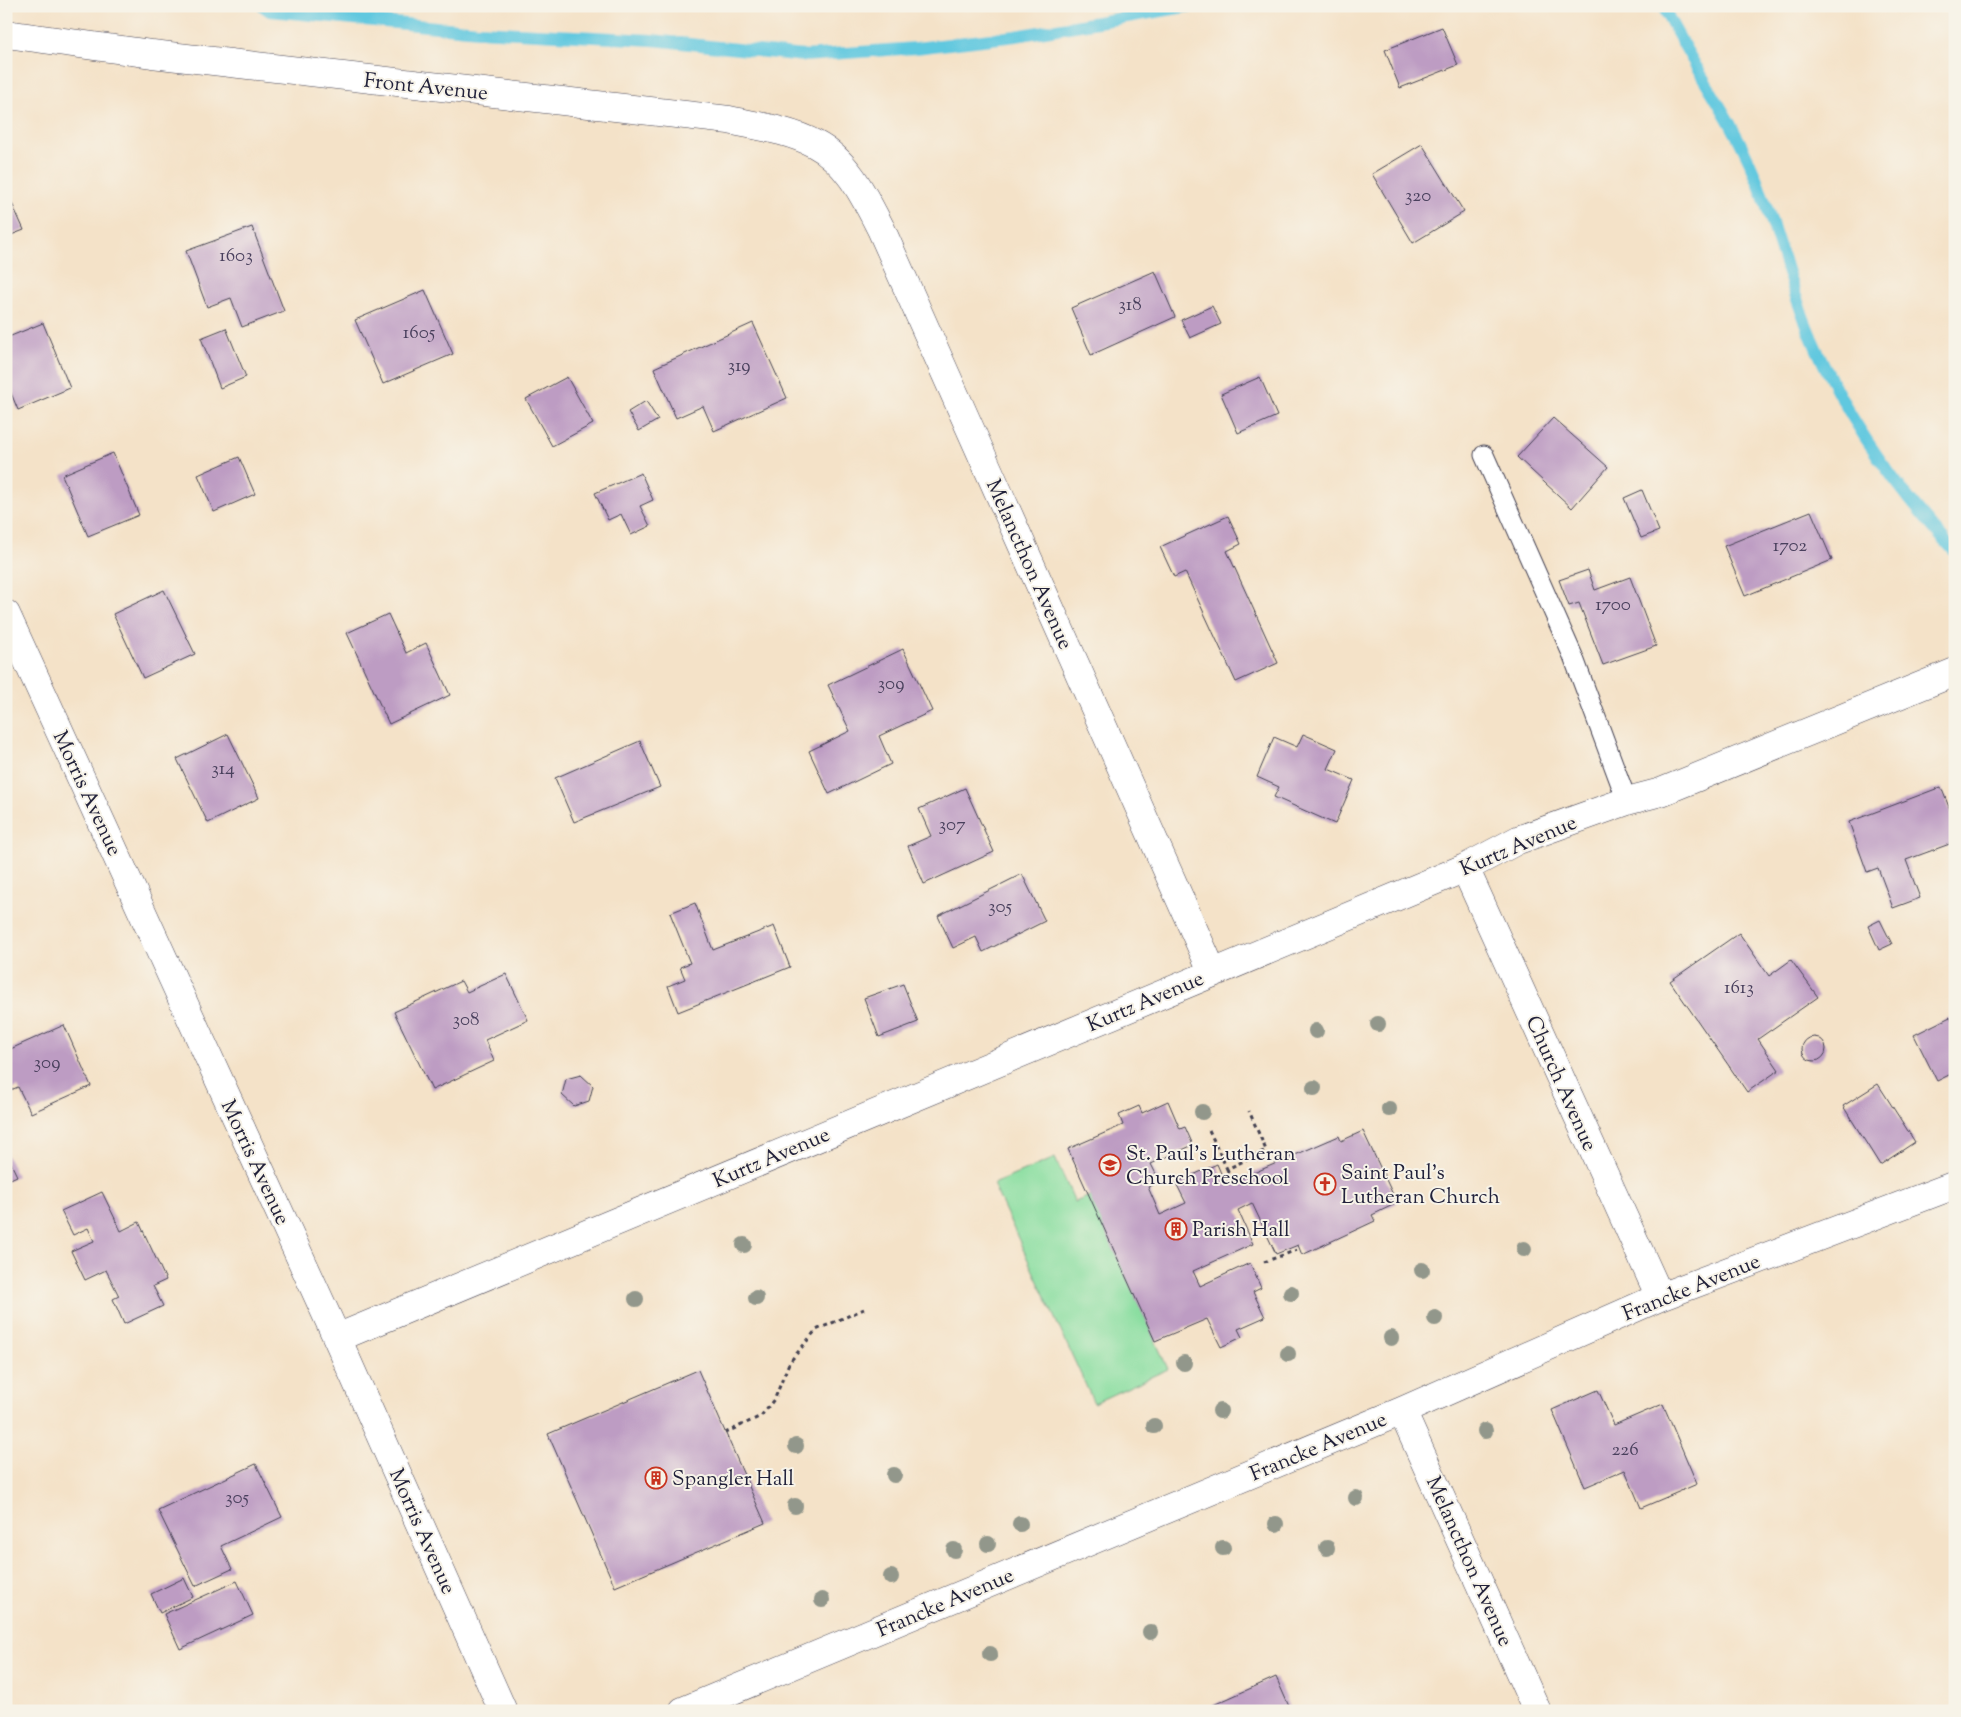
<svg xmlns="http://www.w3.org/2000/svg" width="1961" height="1717" viewBox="0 0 1961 1717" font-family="'Sorts Mill Goudy',serif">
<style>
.green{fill:#8adea0;stroke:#56806e}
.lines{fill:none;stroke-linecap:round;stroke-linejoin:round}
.stream{stroke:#61c8df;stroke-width:12}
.building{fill:#bd9cc3}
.service-casing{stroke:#423f50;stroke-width:21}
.minor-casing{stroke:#423f50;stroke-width:29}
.path{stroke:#423f50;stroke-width:3;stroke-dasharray:4 4;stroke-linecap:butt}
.service{stroke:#fff;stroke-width:19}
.minor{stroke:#fff;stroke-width:28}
.tree{fill:#92978b}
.labels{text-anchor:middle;stroke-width:4;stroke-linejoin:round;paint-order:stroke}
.number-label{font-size:19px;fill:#49405d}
.street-label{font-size:21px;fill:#22223b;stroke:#f7f3e8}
.poi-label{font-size:21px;fill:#22223b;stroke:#f7f3e8;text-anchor:start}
</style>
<rect width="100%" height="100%" fill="#f7f3e8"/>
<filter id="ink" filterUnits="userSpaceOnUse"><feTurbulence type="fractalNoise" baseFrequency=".02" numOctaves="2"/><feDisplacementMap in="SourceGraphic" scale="10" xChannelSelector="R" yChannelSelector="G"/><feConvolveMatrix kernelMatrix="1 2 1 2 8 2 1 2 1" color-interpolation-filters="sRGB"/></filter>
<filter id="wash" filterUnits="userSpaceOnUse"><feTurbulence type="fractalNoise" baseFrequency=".0096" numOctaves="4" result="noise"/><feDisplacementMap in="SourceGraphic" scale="20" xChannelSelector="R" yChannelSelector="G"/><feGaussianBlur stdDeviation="1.12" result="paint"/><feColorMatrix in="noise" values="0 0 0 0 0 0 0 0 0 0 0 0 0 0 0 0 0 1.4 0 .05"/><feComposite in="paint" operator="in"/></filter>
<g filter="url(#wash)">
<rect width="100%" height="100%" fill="#f4e2c8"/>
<path class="green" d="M1055,1158L1075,1202L1090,1196L1168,1369L1094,1403L993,1184Z"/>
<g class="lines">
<path class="stream" d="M263,6L270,11L478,31L652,40L804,56L916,48L1016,36L1191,6
M1663,6C1690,63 1730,114 1754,172C1777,230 1791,293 1817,350C1851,425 1899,492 1955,552"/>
</g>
<g id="blocks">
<path class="building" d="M1442,27L1458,65L1400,88L1385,50Z
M1422,144L1464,212L1413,243L1372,174Z
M6,190L24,230L6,237Z
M252,227L284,311L242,327L231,298L207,307L186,251Z
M1155,271L1175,317L1091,355L1071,308Z
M425,290L453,354L383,384L355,320Z
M1212,306L1221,324L1190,338L1181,320Z
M43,323L70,388L18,410L6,381V338Z
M753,323L787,398L714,431L703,406L676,418L654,368Z
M226,328L246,377L220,388L201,338Z
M567,377L593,424L552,446L526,399Z
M1260,377L1277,416L1238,433L1221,394Z
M646,401L658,420L639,431L628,412Z
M1553,418L1608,467L1572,508L1517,457Z
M113,453L139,515L88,536L62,475Z
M239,457L255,494L214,512L198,475Z
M641,473L653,500L640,506L650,526L631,535L621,514L608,520L595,493Z
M1642,490L1659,531L1641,538L1624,498Z
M1811,511L1832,560L1745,596L1724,546Z
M1228,516L1241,544L1227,551L1278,663L1236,682L1185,572L1174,577L1160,547Z
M1588,570L1595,590L1630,577L1656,646L1603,665L1579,603L1569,606L1559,580Z
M164,590L195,654L143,678L113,614Z
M388,614L406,653L426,643L450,695L389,724L347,633Z
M903,649L932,711L879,736L891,764L829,794L809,751L850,731L828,685Z
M228,734L259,798L208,823L177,759Z
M1303,734L1337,749L1328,769L1354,780L1335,824L1274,797L1279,787L1257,777L1274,737L1297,747Z
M640,741L660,787L574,822L555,778Z
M1941,787L1955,822V842L1906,860L1920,898L1893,908L1878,868L1867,872L1849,822Z
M965,788L994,852L924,884L908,846L931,836L919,809Z
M1022,874L1045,921L983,952L976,937L953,948L938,916Z
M695,903L713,950L774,926L790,967L678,1012L668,986L685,979L680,967L690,963L670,913Z
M1880,920L1892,944L1879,950L1868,926Z
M1739,933L1769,976L1791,960L1818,997L1758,1039L1779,1070L1747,1092L1670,981Z
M506,974L528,1020L485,1040L494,1061L432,1090L394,1012L461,981L467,992Z
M903,984L918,1022L879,1037L864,998Z
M1950,1017L1955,1026V1072L1937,1081L1914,1035Z
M64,1025L91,1086L31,1113L18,1087L6,1092V1051Z
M1802 1049a12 12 0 1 1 24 0a12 12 0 1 1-24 0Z
M581,1075L593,1086L589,1101L574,1106L562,1095L566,1079Z
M1878,1084L1915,1142L1880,1165L1843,1106Z
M1168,1101L1180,1129L1185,1127L1193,1145L1151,1164L1160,1182L1148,1187L1160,1215L1186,1203L1176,1183L1217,1164L1226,1185L1339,1136L1341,1141L1363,1131L1397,1203L1372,1215L1375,1221L1302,1255L1298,1245L1276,1254L1252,1203L1238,1210L1253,1244L1193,1271L1200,1286L1250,1263L1261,1288L1253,1292L1265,1317L1238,1329L1242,1337L1221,1347L1207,1319L1155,1341L1068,1149L1123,1125L1119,1115L1139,1106L1142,1113Z
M6,1153L17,1176L6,1181Z
M102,1192L121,1231L139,1222L166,1280L153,1286L163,1306L124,1324L113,1299L119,1296L106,1270L85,1280L71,1251L94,1241L88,1228L73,1235L61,1211Z
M698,1370L765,1523L615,1587L548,1434Z
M1598,1390L1614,1425L1663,1404L1697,1484L1641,1508L1625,1470L1585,1487L1552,1410Z
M256,1464L282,1517L221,1546L232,1569L195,1586L158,1510Z
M184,1578L193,1597L160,1613L151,1594Z
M237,1581L253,1615L180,1649L164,1614Z
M1276,1677L1291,1711H1200Z"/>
</g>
</g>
<g filter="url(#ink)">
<use href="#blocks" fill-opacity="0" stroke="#423f50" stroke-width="1"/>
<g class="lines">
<g class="service-casing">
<path id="service" d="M1484,455L1573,656L1627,801"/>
</g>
<g class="minor-casing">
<path id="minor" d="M6,34L152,54L729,120C757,126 789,130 815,144C848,161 865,198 881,229L1213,973
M6,614L337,1338L503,1711
M1465,868L1660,1297
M337,1338L1465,868L1518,840L1627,801L1661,792L1955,672
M1402,1411L1537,1711
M683,1711L1402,1411L1660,1297L1955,1185"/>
</g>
<path class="path" d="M1209,1130L1227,1169L1266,1150L1249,1111
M1227,1169L1233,1182
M1264,1262L1297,1250
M725,1433L761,1416L775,1398L789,1363L816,1330L864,1309"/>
<use href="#service" class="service"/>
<use href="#minor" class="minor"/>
</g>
<g class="tree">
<circle cx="1378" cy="1024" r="8"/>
<circle cx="1316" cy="1031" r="8"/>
<circle cx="1314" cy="1088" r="8"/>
<circle cx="1389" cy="1109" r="8"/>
<circle cx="1202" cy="1112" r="8"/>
<circle cx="744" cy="1245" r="8"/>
<circle cx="1524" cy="1249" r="8"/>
<circle cx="1422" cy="1270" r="8"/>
<circle cx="1291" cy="1293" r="8"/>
<circle cx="756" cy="1298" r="8"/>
<circle cx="636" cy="1299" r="8"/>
<circle cx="1435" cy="1318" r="8"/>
<circle cx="1391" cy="1338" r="8"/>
<circle cx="1288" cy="1354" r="8"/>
<circle cx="1184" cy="1363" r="8"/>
<circle cx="1220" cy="1411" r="8"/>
<circle cx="1154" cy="1426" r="8"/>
<circle cx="1485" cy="1431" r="8"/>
<circle cx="796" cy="1446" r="8"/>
<circle cx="894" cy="1475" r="8"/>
<circle cx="1356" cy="1498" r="8"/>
<circle cx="795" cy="1506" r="8"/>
<circle cx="1020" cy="1524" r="8"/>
<circle cx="1276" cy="1524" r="8"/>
<circle cx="988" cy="1544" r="8"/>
<circle cx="1223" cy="1548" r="8"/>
<circle cx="1327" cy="1548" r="8"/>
<circle cx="954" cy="1550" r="8"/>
<circle cx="891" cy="1577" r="8"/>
<circle cx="822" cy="1600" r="8"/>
<circle cx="1150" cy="1632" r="8"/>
<circle cx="990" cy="1654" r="8"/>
</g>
</g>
<defs>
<g id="school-ring" transform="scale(1.125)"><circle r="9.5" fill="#f7f3e8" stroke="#c8321e" stroke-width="1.5"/><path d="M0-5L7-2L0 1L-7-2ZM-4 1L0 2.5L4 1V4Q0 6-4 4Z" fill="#c8321e"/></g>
<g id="church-ring" transform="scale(1.125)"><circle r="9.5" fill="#f7f3e8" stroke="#c8321e" stroke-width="1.5"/><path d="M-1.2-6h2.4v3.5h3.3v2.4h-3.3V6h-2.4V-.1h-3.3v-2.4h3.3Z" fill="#c8321e"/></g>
<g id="building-ring" transform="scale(1.125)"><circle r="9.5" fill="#f7f3e8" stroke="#c8321e" stroke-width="1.5"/><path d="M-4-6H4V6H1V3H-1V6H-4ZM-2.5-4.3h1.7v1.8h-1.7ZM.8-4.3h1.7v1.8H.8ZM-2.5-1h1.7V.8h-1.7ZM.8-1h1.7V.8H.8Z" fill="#c8321e"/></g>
</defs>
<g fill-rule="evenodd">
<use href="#school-ring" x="1110" y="1165"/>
<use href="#church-ring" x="1325" y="1184"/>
<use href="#building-ring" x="1176" y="1229"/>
<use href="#building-ring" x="656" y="1478"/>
</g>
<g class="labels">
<g class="number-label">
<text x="1418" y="201">320</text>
<text x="236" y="261">1603</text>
<text x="1130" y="310">318</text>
<text x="419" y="338">1605</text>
<text x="739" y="371">319</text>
<text x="1790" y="551">1702</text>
<text x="1613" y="610">1700</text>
<text x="891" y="689">309</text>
<text x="223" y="774">314</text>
<text x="952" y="830">307</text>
<text x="1000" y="912">305</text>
<text x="1739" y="993">1613</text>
<text x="466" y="1025">308</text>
<text x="47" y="1068">309</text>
<text x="1625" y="1455">226</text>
<text x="237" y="1503">305</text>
</g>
<g class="street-label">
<text transform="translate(426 86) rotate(6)" y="7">Front Avenue</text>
<text transform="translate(1030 564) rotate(66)" y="7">Melancthon Avenue</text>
<text transform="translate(88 793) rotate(65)" y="7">Morris Avenue</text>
<text transform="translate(1518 845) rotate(-23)" y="7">Kurtz Avenue</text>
<text transform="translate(1145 1001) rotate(-23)" y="7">Kurtz Avenue</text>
<text transform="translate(1562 1083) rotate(66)" y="7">Church Avenue</text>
<text transform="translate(771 1157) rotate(-23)" y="7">Kurtz Avenue</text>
<text transform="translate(256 1162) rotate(65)" y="7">Morris Avenue</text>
<text transform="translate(1691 1287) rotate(-22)" y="7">Francke Avenue</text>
<text transform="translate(1318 1446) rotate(-23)" y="7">Francke Avenue</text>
<text transform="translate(423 1531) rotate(66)" y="7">Morris Avenue</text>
<text transform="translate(1470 1561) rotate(66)" y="7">Melancthon Avenue</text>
<text transform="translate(945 1602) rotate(-23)" y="7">Francke Avenue</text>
</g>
<g class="poi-label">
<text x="1126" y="1160">St. Paul's Lutheran<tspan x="1126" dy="24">Church Preschool</tspan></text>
<text x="1341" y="1179">Saint Paul's<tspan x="1341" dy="24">Lutheran Church</tspan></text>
<text x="1192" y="1236">Parish Hall</text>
<text x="672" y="1485">Spangler Hall</text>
</g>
</g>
<rect width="1961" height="1717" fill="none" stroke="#f7f3e8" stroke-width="25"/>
</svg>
